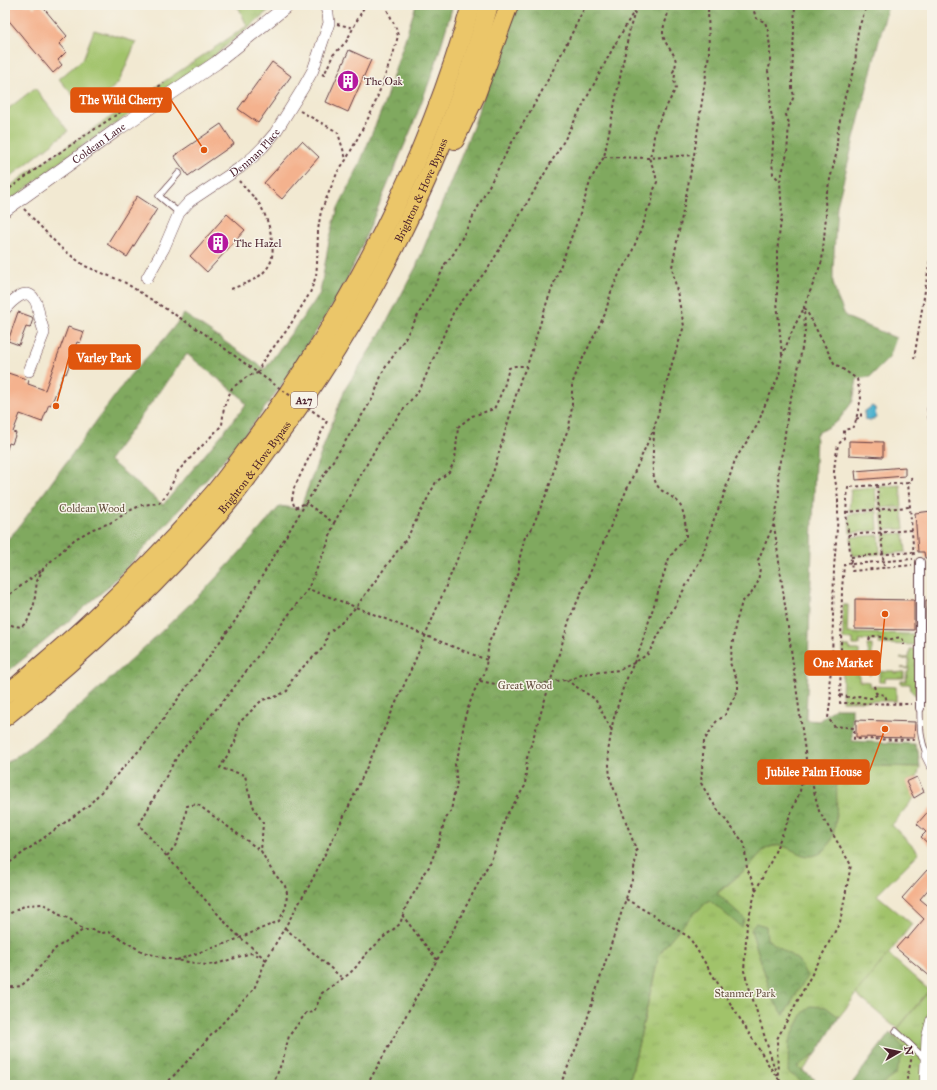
<svg xmlns="http://www.w3.org/2000/svg" width="937" height="1090" viewBox="0 0 937 1090" font-family="'IM FELL Great Primer',serif">
<style>
.grass{fill:url(#grass-tufts);stroke:#76714b}
.forest{fill:url(#forest-crowns);stroke:#656445;fill-rule:evenodd}
.garden{fill:#a1c36b;stroke:#76714b}
.water{fill:#4eb1cd;stroke:#4c687c}
.building{fill:#f4b28e}
.lines{fill:none;stroke-linecap:round;stroke-linejoin:round}
.service-casing{stroke:#633d44;stroke-width:7}
.pedestrian-casing{stroke:#633d44;stroke-width:10}
.minor-casing{stroke:#633d44;stroke-width:12}
.tertiary-casing{stroke:#633d44;stroke-width:14}
.trunk-casing{stroke:#633d44;stroke-width:20}
.path{stroke:#633d44;stroke-width:2;stroke-dasharray:3 3;stroke-linecap:butt}
.service{stroke:#fff;stroke-width:5.5}
.pedestrian{stroke:#fff;stroke-width:8}
.minor{stroke:#fff;stroke-width:11}
.tertiary{stroke:#fff;stroke-width:13}
.trunk{stroke:#ebc669;stroke-width:18}
.path-bridge{stroke:#633d44;stroke-width:2;stroke-dasharray:3 3;stroke-linecap:butt}
.labels{text-anchor:middle;stroke-width:3;stroke-linejoin:round;paint-order:stroke}
.shield{fill:#f7f3e8;stroke:#7e5f64;stroke-width:1}
.shield-label{font-size:10px;font-weight:bold;fill:#4a1f2b}
.poi-label{font-size:11px;fill:#4a1f2b;stroke:#f7f3e8;text-anchor:start}
.street-label{font-size:11px;fill:#4a1f2b;stroke:#f7f3e8}
.park-label{font-size:11px;fill:#64503e;stroke:#f7f3e8}
.leader{fill:none;stroke:#e0560e;stroke-width:1.5}
.callout-dot{fill:#e0560e;stroke:#f7f3e8;stroke-width:1.5}
.callout{fill:#e0560e;stroke:#e0560e;stroke-width:1.5}
.callout-label{font-size:12px;text-anchor:middle;font-weight:bold;fill:#fff}
</style>
<defs>
<pattern id="grass-tufts" width="24" height="20" patternUnits="userSpaceOnUse"><rect width="24" height="20" fill="#a1c36b"/><path d="M3 7l-1-3M5 7V3M7 7l1-3M15 17l-1-3M17 17v-4M19 17l1-3" fill="none" stroke="#8ca75d"/></pattern>
<pattern id="forest-crowns" width="20" height="18" patternUnits="userSpaceOnUse"><rect width="20" height="18" fill="#80a95f"/><path d="M2 6a3 3 0 1 1 6 0M12 15a3 3 0 1 1 6 0" fill="none" stroke="#6b894f"/></pattern>
</defs>
<rect width="100%" height="100%" fill="#f7f3e8"/>
<filter id="ink" filterUnits="userSpaceOnUse"><feTurbulence type="fractalNoise" baseFrequency=".025" numOctaves="2"/><feDisplacementMap in="SourceGraphic" scale="8" xChannelSelector="R" yChannelSelector="G"/><feConvolveMatrix kernelMatrix="1 2 1 2 8 2 1 2 1" color-interpolation-filters="sRGB"/></filter>
<filter id="wash" filterUnits="userSpaceOnUse"><feTurbulence type="fractalNoise" baseFrequency=".012" numOctaves="4" result="noise"/><feDisplacementMap in="SourceGraphic" scale="16" xChannelSelector="R" yChannelSelector="G"/><feGaussianBlur stdDeviation="0.9" result="paint"/><feColorMatrix in="noise" values="0 0 0 0 0 0 0 0 0 0 0 0 0 0 0 0 0 1.4 0 .05"/><feComposite in="paint" operator="in"/></filter>
<g filter="url(#wash)">
<rect width="100%" height="100%" fill="#f2e9d2"/>
<path class="grass" d="M232,5H275L208,61L73,152L5,205V190L33,169L247,26L239,8Z
M900,485L902,507L880,508L879,487Z
M875,487L877,509L849,511L851,489Z
M902,509L904,529L883,530L881,511Z
M877,511L878,530L850,533L849,514Z
M904,533L906,552L884,554L883,534Z
M879,535L880,554L852,556L851,537Z
M843,605H848L847,633L917,634V645L879,644V640H860L859,645H853V639H843Z
M867,645H872V666L874,668V672L869,675L871,667L867,666V655H869Z
M843,646H849L850,650H859V656H843Z
M910,649H916V696L911,691L910,684H901V681H906L907,672L909,671V669L901,668H909V659H900L901,658H909Z
M843,664H858L859,669H862V670L859,671V681L869,682L870,686L896,687V701H842Z
M879,671L886,672L887,671H894V673L904,672V678H885V682H879Z
M842,765L920,767L917,777L906,782L914,798L892,825L919,853L877,895L912,924L839,1017L816,1054L803,1071L823,1085H629L659,955C680,920 716,896 746,869C755,861 761,848 774,846C785,844 796,851 806,856L833,835L836,819V770L838,766Z
M932,987V1085H851L893,1040L896,1031Z"/>
<path class="forest" d="M416,5H453L435,66L413,125L354,264L342,290L284,382L247,432L207,479L128,566L108,587L63,626L5,674V542L18,528L130,375L165,338L184,314L265,369L312,305L320,293L329,241L338,208L357,170L384,104ZM187,354L241,397L246,405L163,505L109,460Z
M515,5H888L837,206L833,269V282L837,297L846,317L896,338L889,358L870,377L857,379L853,401L838,421L816,434L806,720L819,721L835,708H852V741L915,744L918,751L920,767L842,765L838,766L836,770C836,792 844,858 808,856C796,855 787,843 773,846C761,848 755,862 746,869C737,877 727,885 717,893L745,919L741,927L709,900C691,917 672,934 659,955L629,1085H5V764C47,736 85,702 122,668C148,644 174,620 199,595C228,567 254,536 280,506L300,509L345,389L382,331L416,267L473,127Z
M755,923L766,926L767,939L798,960L807,976L784,1015L773,1000L751,930Z
M810,1006L826,1007L839,1017L816,1054L797,1067L823,1085H806L788,1072L789,1041L803,1013Z
M890,1033L905,1049L895,1075L880,1085H853V1082Z"/>
<path class="garden" d="M94,30L136,42L119,82L87,112L59,79L83,59Z
M35,88L68,131L5,181V111Z
M888,954L929,990L898,1028L891,1024L856,994Z"/>
<path class="water" d="M872,406L875,408L876,418L870,421L865,420L864,412Z"/>
<g id="blocks">
<path class="building" d="M5,5H31L34,8L38,5H41L67,36L59,44L66,52L58,60L62,65L53,73L5,16Z
M349,50L371,60L348,112L326,102Z
M272,62L291,76L258,123L238,109Z
M221,124L234,144L188,176L174,156Z
M302,141L319,157L282,199L264,183Z
M137,196L157,209L127,257L107,244Z
M227,214L245,230L207,272L190,256Z
M18,312L32,317L33,319L30,328L26,327L19,345L8,341Z
M68,327L84,332L80,343L77,342L69,363H70L66,374L64,373L51,405L49,404L42,422L20,414L13,432L16,433L12,444L9,443L6,452H5V418L9,407L5,405V372L29,380L28,384L45,390Z
M849,441L883,442V457L849,455Z
M905,467V476L856,480L855,471Z
M932,511V558H925L924,552H918L915,513Z
M855,599L914,600V630L855,629Z
M926,600H932V630H926Z
M856,720L915,722L914,738L856,737Z
M917,777L924,792L914,798L906,782Z
M932,807V847L921,837L926,832L917,824Z
M927,870L932,875V885L920,899L932,909V978L896,948L905,938L907,939L924,919L902,898Z"/>
</g>
</g>
<g filter="url(#ink)">
<use href="#blocks" fill-opacity="0" stroke="#633d44" stroke-width="1"/>
<g class="lines">
<g class="service-casing">
<path id="service" d="M179,173L159,196L179,213
M932,408L930,409L932,424
M920,708C920,725 920,740 927,755L929,754
M896,1031L925,1059"/>
</g>
<g class="pedestrian-casing">
<path id="pedestrian" d="M920,708V562"/>
</g>
<g class="minor-casing">
<g id="minor">
<path id="s1" d="M147,278L164,248L179,213L190,201L241,167L254,156L263,147L275,133L303,88L313,70L329,23L328,14L325,5"/>
<path d="M5,309C11,302 26,286 34,299C37,302 38,309 39,314C40,321 43,326 44,333L29,371"/>
<path d="M927,755L932,765"/>
<path d="M925,1085L927,1038L932,1019"/>
</g>
</g>
<g class="tertiary-casing">
<g id="tertiary">
<path id="s2" d="M5,210L118,129L216,63L288,5"/>
</g>
</g>
<g class="trunk-casing">
<g id="trunk">
<path d="M455,140L476,95L509,5"/>
<path d="M5,694L18,685C43,663 69,642 93,619C135,579 176,537 214,493C229,475 243,455 257,436C353,307 427,160 471,5"/>
<path id="s3" d="M5,717C85,653 161,582 227,504C241,487 254,469 267,451C367,318 445,166 489,5"/>
</g>
</g>
<path class="path" d="M745,5L753,8L756,18L765,22L768,31L770,47V64L768,71L771,90L770,107L774,126L772,160L773,174L780,181
M337,24L354,28
M322,74L324,75L333,55L346,42L365,5
M300,111L334,130L338,133L346,159
M604,157L649,158L694,155
M5,192L47,161L164,83
M24,209L61,248L85,266L124,282L205,334L258,373
M231,289C244,284 259,280 268,267C279,252 268,216 258,202C252,195 245,188 239,181
M805,308L834,363L857,379L861,398L855,424L852,428L844,430V438L838,445L835,461L834,472L838,498V515L834,568L832,664L829,685L831,694L828,718L834,726L854,728V739L915,740
M782,355L777,302V251L782,214L780,181L787,154L789,123L786,115L794,96L792,88V77L795,5
M914,359L932,247
M258,373L262,362L287,330L310,293L316,276L317,265L318,230L321,211L338,171L346,160L373,109L394,51L398,36L396,28L385,5
M856,419L861,417V413
M327,421L294,488L292,500L295,508L306,503L373,398L383,371L404,340L439,278L445,264L454,253L511,144L541,93L567,43L586,5
M911,477L912,481L908,483L914,557
M908,483L848,487L846,512L852,571L912,565
M877,485L884,568
M846,512L910,507
M334,523L382,437L421,387L454,311L489,267L565,139L613,48L633,13
M774,525L806,759L819,811L851,865L840,922L777,1039L778,1079
M848,535L912,530
M851,557L913,552
M851,562L844,565L842,589L840,703L911,704
M852,564L913,559
M5,598L42,570
M5,624L21,627L27,622L30,615L34,604L37,581L43,569L50,562L75,539L93,529L110,523L131,510L142,505L159,503L167,494L178,471L222,425L224,407L232,388L248,376L258,373
M869,640L871,636C878,636 881,637 887,639C894,641 903,631 904,645
M566,680L595,699L611,729
M480,681L521,689L550,682L573,679L583,674L619,670L634,663L648,654L702,557L714,519L722,500L735,460L758,424L764,407L779,376L782,356L794,327L804,308
M874,686L876,693L885,695L888,704
M840,695L852,698L859,696L868,698H872L878,694
M167,856L175,846L182,832L187,806L197,804L261,851
M5,866L89,805L145,744L235,621L306,503L334,523L327,545L308,589
M756,890L747,868L744,843L720,813L709,797L701,783L704,741L716,722L725,715L738,690V682L730,663L735,626L742,602L751,594L758,582L760,568L758,560L774,524L779,495L778,469L783,449L789,403L796,381L805,331L804,307L822,261L826,216L825,200L836,155L838,130L845,96L855,65L858,30L867,5
M626,899L689,937L775,1075
M402,915L437,960
M5,916L26,905L43,904L51,908L60,915L70,919L83,930
M285,928L342,978
M177,960L230,942L279,921L286,907L287,893L285,886L272,871L261,851L263,823L254,808L248,790L245,775L220,768L235,742L239,723L262,700L275,697L287,691L292,680L302,668L324,647L328,633L340,624L356,607L407,538L436,482L449,472L455,460L458,427L472,416L494,409L504,387L509,368L515,366H527
M266,960L232,930L139,825L178,755L232,690L308,589C369,611 427,637 487,660
M5,988L21,986L31,977L56,948L83,930H92L102,933L109,932L143,952L164,958L206,965L216,964L251,953L260,956
M777,1076L744,971L747,924L756,890L772,859L800,791L806,761
M778,1079L788,1085
M165,1085L254,989L266,960L309,886L351,802L414,663L493,473L521,378L527,366L547,302L580,214L591,179L604,157L630,28L637,5
M273,1085L283,1059L289,1036L306,1013L314,1012L322,993L349,974L356,967L365,955L385,936L400,924L406,906L419,885L423,874L429,867L439,842L445,820L451,811L454,794L457,786L455,764L460,748L465,716L474,692L479,681L485,673L489,642L508,604L513,583L519,572V561L524,540L526,535L531,530L548,490L552,478L556,459L569,427L572,407V384L581,362L605,314L611,292L621,270L629,259L644,222L647,211L652,202L653,192L657,182L655,172L649,158L652,151L655,129L676,88L674,80L675,75L673,72C683,54 663,49 663,32C663,23 670,17 667,5
M367,1085L437,960L493,856L506,816L525,786L527,758L570,618L654,428L673,360L684,326L672,267L694,155L709,54L708,5
M560,1085L583,1032L596,991L632,880L637,852L610,778L608,752L613,721L624,685L640,649L669,558L686,537C686,527 685,509 677,501C667,492 657,492 654,477C651,465 654,443 654,430
M904,1085L907,1079L912,1056"/>
<use href="#service" class="service"/>
<use href="#pedestrian" class="pedestrian"/>
<use href="#minor" class="minor"/>
<use href="#tertiary" class="tertiary"/>
<use href="#trunk" class="trunk"/>
<path class="path-bridge" d="M258,373L327,421"/>
</g>
</g>
<defs>
<g id="building-disc" transform="scale(1.15)"><circle r="9.5" fill="#b5179e" stroke="#f7f3e8"/><path d="M-4-6H4V6H1V3H-1V6H-4ZM-2.5-4.3h1.7v1.8h-1.7ZM.8-4.3h1.7v1.8H.8ZM-2.5-1h1.7V.8h-1.7ZM.8-1h1.7V.8H.8Z" fill="#fff"/></g>
</defs>
<g fill-rule="evenodd">
<use href="#building-disc" x="348" y="81"/>
<use href="#building-disc" x="218" y="243"/>
</g>
<g class="labels">
<rect class="shield" x="291" y="392" width="26" height="16" rx="3"/>
<g class="shield-label">
<text x="304" y="404">A27</text>
</g>
<g class="poi-label">
<text x="364" y="85">The Oak</text>
<text x="234" y="247">The Hazel</text>
</g>
<g class="street-label">
<text dy="4" stroke="none"><textPath href="#s2" startOffset="115">Coldean Lane</textPath></text>
<text dy="4" stroke="none"><textPath href="#s1" startOffset="170">Denman Place</textPath></text>
<text dy="4" stroke="none"><textPath href="#s3" startOffset="678">Brighton &amp; Hove Bypass</textPath></text>
<text dy="4" stroke="none"><textPath href="#s3" startOffset="354">Brighton &amp; Hove Bypass</textPath></text>
</g>
<g class="park-label">
<text x="92" y="512">Coldean Wood</text>
<text x="525" y="689">Great Wood</text>
<text x="745" y="997">Stanmer Park</text>
</g>
</g>
<path class="leader" d="M204 150L171 100M56 406L69 357M885 614L880 663M885 729L869 772"/>
<g class="callout-dot">
<circle cx="204" cy="150" r="4"/>
<circle cx="56" cy="406" r="4"/>
<circle cx="885" cy="614" r="4"/>
<circle cx="885" cy="729" r="4"/>
</g>
<g class="callout">
<rect x="71" y="88" width="100" height="24" rx="4"/>
<rect x="69" y="345" width="71" height="24" rx="4"/>
<rect x="805" y="651" width="75" height="24" rx="4"/>
<rect x="758" y="760" width="111" height="24" rx="4"/>
</g>
<g class="callout-label">
<text x="121" y="104">The Wild Cherry</text>
<text x="104" y="362">Varley Park</text>
<text x="843" y="667">One Market</text>
<text x="814" y="776">Jubilee Palm House</text>
</g>
<rect width="937" height="1090" fill="none" stroke="#f7f3e8" stroke-width="20"/>
<g transform="translate(899 1052) rotate(81)" stroke="#f7f3e8" stroke-width="3" paint-order="stroke">
<path d="M0-3L7 15L0 10L-7 15Z" fill="#4a1f2b"/>
<text y="-6" font-size="11" font-weight="bold" text-anchor="middle" fill="#4a1f2b">N</text>
</g>
</svg>
